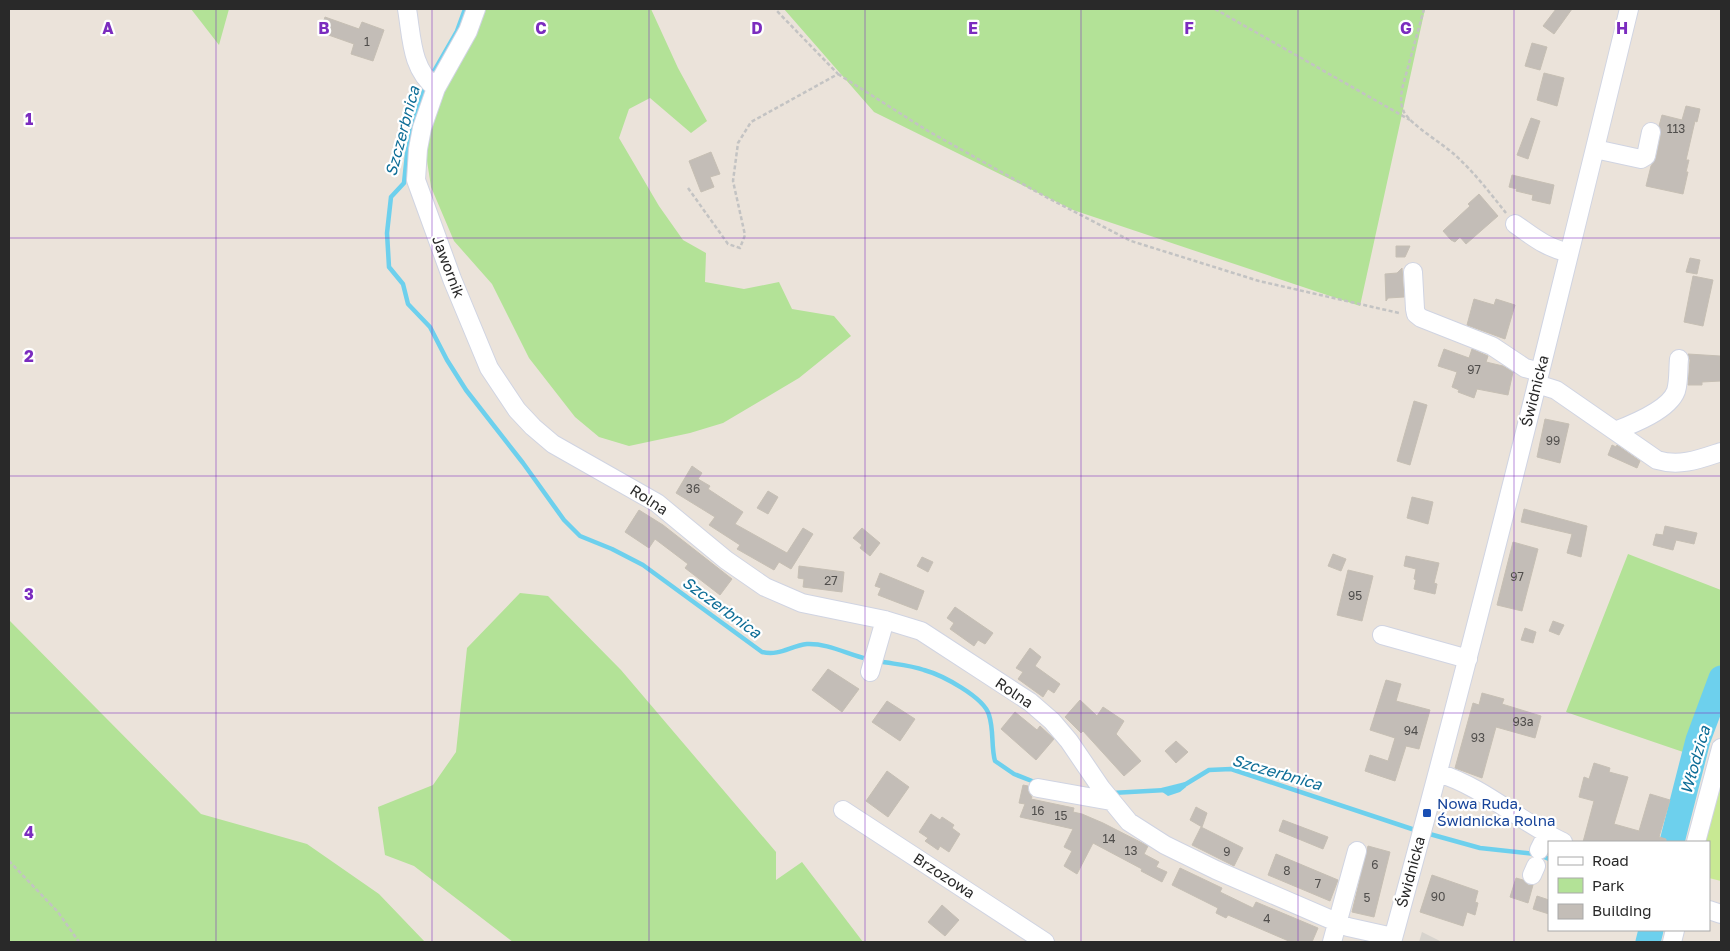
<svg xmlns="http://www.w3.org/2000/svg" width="1730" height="951" viewBox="0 0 1730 951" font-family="'Golos Text',sans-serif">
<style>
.green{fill:#b3e297}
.pitch{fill:#c8e993}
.plaza{fill:#d7d3cd}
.water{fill:#6dd0ed}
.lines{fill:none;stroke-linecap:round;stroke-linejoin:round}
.stream{stroke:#6dd0ed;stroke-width:4.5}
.river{stroke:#6dd0ed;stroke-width:25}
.building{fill:#c3bdb7;stroke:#c6bfb4}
.minor-casing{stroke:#d0d4e2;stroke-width:20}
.path{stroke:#c3c3c3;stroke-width:2.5;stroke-dasharray:4 2.5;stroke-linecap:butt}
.minor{stroke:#fff;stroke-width:18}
.grid{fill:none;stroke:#7b2cbf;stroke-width:1;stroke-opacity:0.55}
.transit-dot{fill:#1a4fb4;stroke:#fff;stroke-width:2}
.labels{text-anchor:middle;stroke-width:4.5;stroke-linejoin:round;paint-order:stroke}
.number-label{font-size:12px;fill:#504e4c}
.street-label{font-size:15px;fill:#292929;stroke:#fff}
.transit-label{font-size:15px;fill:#164399;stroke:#fff;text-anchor:start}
.water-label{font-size:16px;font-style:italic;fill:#0e6e97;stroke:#fff}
.grid-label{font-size:16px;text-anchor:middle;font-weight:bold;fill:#7b2cbf;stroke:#fff;stroke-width:4.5;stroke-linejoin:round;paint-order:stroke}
</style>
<rect width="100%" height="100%" fill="#ebe3da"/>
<path class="green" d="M191,9H229L219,45Z
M475,9H651L678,68L707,121L691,133L650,98L629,109L619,138L659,206L683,240L706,253L705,282L744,289L779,282L792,309L834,316L851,336L799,378L723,423L690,433L629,446L599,437L575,417L529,358L492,284L454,241L431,187L422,128Z
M784,9H1425L1360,306L1073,210L874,112Z
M1628,554L1721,590V678L1698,740L1686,753L1566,712Z
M520,593L548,596L621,670L776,852V880L802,862L863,942H513L414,866L385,855L378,807L433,785L456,752L467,648Z
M9,620L201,814L307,844L379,894L425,942H9Z"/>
<path class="pitch" d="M1721,782V881L1709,878V842H1705Z"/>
<path class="plaza" d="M1422,932L1442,942H1419Z"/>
<path class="water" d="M1185,782L1186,787L1180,792L1168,796L1161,791V788Z"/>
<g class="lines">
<path class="stream" d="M430,78L457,31L465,9
M426,85L414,122L407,154L404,183L391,197L387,233L389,267L403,284L408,304L430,327L447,360L466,390L523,463L564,520L580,536L612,549L643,565L762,652C780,656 790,646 807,644C828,643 849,655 868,659
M878,661C893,664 910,665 924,670C942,675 984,697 989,715C994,730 991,747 995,761L1014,774L1037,783
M1181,787L1209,770L1231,769L1418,831
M1112,793L1166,790
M1426,833L1480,848L1535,854
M1542,856L1549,859"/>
<path class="river" d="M1672,842L1698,740L1721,678
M1648,942L1651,930"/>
</g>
<path class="building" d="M1556,9H1572L1554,34L1543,26Z
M325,17L359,29L362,22L384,30L373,61L351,54L354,44L320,32Z
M1532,43L1547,47L1540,70L1525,66Z
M1544,73L1564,78L1557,106L1537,100Z
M1686,106L1700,109L1697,122L1695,121L1686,160H1689L1686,172H1688L1683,194L1646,186L1651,166L1656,158L1661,134L1659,126L1662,115L1682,120Z
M1531,118L1540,121L1528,159L1517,155Z
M711,152L720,174L710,177L714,187L701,192L689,161Z
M1512,175L1554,185L1550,204L1532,200L1533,195L1516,191L1517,189L1509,187Z
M1479,194L1498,216L1466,244L1460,237L1455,242L1451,240L1443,231L1470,206L1468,204Z
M1396,246H1410L1405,257H1396Z
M1690,258L1700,260L1697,274L1686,272Z
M1402,268L1404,297L1388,298L1386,301L1385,274L1397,273Z
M1693,276L1713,280L1703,326L1684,322Z
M1474,299L1494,305L1496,299L1515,305L1505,339L1467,325Z
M1444,349L1469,358L1472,349L1488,356L1486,362L1503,366L1513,372L1508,395L1477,389L1474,398L1458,392L1459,390L1452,387L1457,372L1438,366Z
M1688,354L1720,356L1721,381L1702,382V385H1688L1690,360Z
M1414,401L1427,405L1410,465L1397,461Z
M1545,419L1569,424L1560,463L1537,457Z
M1612,445L1616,447L1617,445L1640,461L1637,468L1608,455Z
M692,466L702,473L698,479L710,486L708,489L743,512L735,524L787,553L803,528L813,534L791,569L779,562L774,570L737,549L740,545L709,525L715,517L676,493Z
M768,491L778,497L768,514L757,508Z
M1412,497L1433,502L1428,524L1407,518Z
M1524,509L1587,526L1581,557L1567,553L1572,534L1521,522Z
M639,510L663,525L732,579L720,595L685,568L688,564L655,539L649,548L625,532Z
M1665,526L1697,533L1694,544L1676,540L1673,550L1653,545L1656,534L1663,535Z
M862,528L880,543L870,556L860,548L862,545L853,538Z
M1513,542L1538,549L1522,611L1497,605Z
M1333,554L1346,559L1341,571L1328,566Z
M1406,556L1439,563L1434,583L1437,584L1435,594L1414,589L1416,580L1414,579L1416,569L1404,566Z
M922,557L933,562L928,572L917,566Z
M799,566L844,572L842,592L803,587L804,579L798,578Z
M1348,570L1373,576L1362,621L1337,615Z
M880,573L924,591L917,610L878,595L881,588L875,586Z
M955,607L993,633L985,644L978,640L974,646L950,629L954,623L947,618Z
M1553,621L1564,625L1559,635L1549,631Z
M1525,628L1536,632L1533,643L1521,640Z
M1030,648L1041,657L1035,666L1060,684L1054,693L1048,689L1043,697L1018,679L1023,672L1016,668Z
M828,669L859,689L842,712L812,690Z
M1386,680L1401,684L1396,701L1430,710L1419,749L1406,746L1395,781L1365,771L1370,755L1388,761L1395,738L1370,730Z
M1482,693L1504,699L1502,704L1541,716L1535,738L1496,727L1482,778L1455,768L1473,703L1479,705Z
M1080,700L1097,716L1103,707L1124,721L1116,734L1141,761L1124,776L1083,731L1081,733L1065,717Z
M887,701L915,719L900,741L872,722Z
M1015,712L1037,730L1040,726L1054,739L1036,760L1001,729Z
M1176,741L1188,752L1176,763L1165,751Z
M1594,763L1610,768L1609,772L1628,777L1614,824L1639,831L1650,794L1670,800L1659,837L1666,839V842H1583L1594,801L1579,797L1584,777L1589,779Z
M887,771L909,787L888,817L866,801Z
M1023,785L1028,786V791L1032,797L1031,799L1074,808L1073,812L1082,814L1103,823L1148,846L1144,854L1159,862L1156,867L1167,872L1162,882L1141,871L1142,869L1093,843L1077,874L1064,866L1072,851L1064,847L1073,829L1020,817L1025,804L1019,803Z
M1196,807L1207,813L1202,827L1190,820Z
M931,814L940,820L942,817L954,825L952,828L960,834L949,852L940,846L938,850L925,841L928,838L919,832Z
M1283,820L1328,837L1323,849L1279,831Z
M1201,827L1243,848L1234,866L1192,845Z
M1368,846L1390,852L1374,917L1352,912Z
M1276,854L1338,880L1330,901L1268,875Z
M1180,868L1222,888L1220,892L1253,908L1256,902L1318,928L1312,942H1291L1228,915L1226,918L1216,913L1218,908L1172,885Z
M1432,875L1478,891L1475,902L1478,903L1475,915L1467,912L1463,926L1420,912Z
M1516,878L1523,880L1528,885H1533L1528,903L1510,897Z
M1537,896L1549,900V914L1533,909Z
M942,905L959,920L945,936L928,922Z"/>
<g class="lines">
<g class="minor-casing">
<path id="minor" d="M407,9C412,38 411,69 436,88
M476,9L468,31L436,88L422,128L418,149L416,180L452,279L489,368L517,410L533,427L553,444L657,503L726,560L765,587L802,603L885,620L921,631L1030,702L1052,721L1069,741L1101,788L1129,822L1165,845L1216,870L1348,927L1393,937
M1595,149L1641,159L1646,156L1651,132
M1515,224C1535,238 1545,247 1569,253
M1413,272L1415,309L1416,314L1421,318L1492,346L1525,368L1540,372
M1537,384L1556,390L1657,460C1680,467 1700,459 1721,452
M1615,431C1633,424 1669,410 1676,391C1679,381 1678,369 1679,359
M1382,635L1468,659
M870,672L885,620
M1438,773C1484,787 1520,822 1563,842
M1038,788L1111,801
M843,810L1045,942
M1696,842L1721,748
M1539,850L1547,834
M1532,875L1536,866
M1709,910L1721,914
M1332,942L1357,851
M1392,942C1477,633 1553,321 1629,9
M1672,942L1675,930"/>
</g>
<path class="path" d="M1215,9L1410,120
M1424,9L1402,89C1401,97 1400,104 1404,112C1412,126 1442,143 1455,155C1474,172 1490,193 1506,213
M838,74L928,131L1046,197L1131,241L1259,281L1399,313
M688,188L728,244L740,248L745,235L733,181L738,143L751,122L838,74L775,9
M9,861L58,912L79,942"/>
<use href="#minor" class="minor"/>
</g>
<path class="grid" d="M216,9V942M432,9V942M649,9V942M865,9V942M1081,9V942M1298,9V942M1514,9V942M9,238H1721M9,476H1721M9,713H1721"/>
<rect class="transit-dot" x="1422" y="808" width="10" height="10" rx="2.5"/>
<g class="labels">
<g class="number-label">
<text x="367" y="46">1</text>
<text x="1676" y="133">113</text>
<text x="1474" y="374">97</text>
<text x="1553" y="445">99</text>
<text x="693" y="493">36</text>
<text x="1517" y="581">97</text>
<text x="831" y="585">27</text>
<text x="1355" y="600">95</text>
<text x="1523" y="726">93a</text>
<text x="1411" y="735">94</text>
<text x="1478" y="742">93</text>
<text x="1038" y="815">16</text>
<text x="1061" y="820">15</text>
<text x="1109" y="843">14</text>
<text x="1131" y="855">13</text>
<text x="1227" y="856">9</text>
<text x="1375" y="869">6</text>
<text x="1287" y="875">8</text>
<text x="1318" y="888">7</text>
<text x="1438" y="901">90</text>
<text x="1367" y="902">5</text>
<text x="1267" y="923">4</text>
</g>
<g class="street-label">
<text transform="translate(448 267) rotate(69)" y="5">Jawornik</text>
<text transform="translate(1535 391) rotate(-76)" y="5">Świdnicka</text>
<text transform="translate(649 500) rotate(33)" y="5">Rolna</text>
<text transform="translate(1014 693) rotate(34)" y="5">Rolna</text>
<text transform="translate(1411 872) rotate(-75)" y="5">Świdnicka</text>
<text transform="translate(944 876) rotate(33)" y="5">Brzozowa</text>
</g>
<g class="transit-label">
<text x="1437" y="809">Nowa Ruda,<tspan x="1437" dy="17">Świdnicka Rolna</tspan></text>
</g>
<g class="water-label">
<text transform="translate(402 131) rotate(-75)" y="6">Szczerbnica</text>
<text transform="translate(722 607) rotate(36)" y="6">Szczerbnica</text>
<text transform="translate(1695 760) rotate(-74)" y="6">Włodzica</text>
<text transform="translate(1277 772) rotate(16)" y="6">Szczerbnica</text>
</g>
</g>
<g class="grid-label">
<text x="108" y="34">A</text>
<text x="324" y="34">B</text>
<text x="541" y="34">C</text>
<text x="757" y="34">D</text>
<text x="973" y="34">E</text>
<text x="1189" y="34">F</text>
<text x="1406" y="34">G</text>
<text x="1622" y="34">H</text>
<text x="29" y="125">1</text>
<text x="29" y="362">2</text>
<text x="29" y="600">3</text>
<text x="29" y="838">4</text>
</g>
<rect width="1730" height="951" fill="none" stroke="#292929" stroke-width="20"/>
<rect x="1548" y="841" width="162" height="90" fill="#ffffff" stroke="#a9a9a9"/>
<rect x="1558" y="857" width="25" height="8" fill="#ffffff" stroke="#a9a9a9"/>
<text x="1592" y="866" font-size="15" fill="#292929">Road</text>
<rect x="1558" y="878" width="25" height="15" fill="#b3e297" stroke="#a9a9a9"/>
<text x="1592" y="891" font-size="15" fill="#292929">Park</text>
<rect x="1558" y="904" width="25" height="15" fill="#c3bdb7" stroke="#a9a9a9"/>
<text x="1592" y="916" font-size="15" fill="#292929">Building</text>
</svg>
